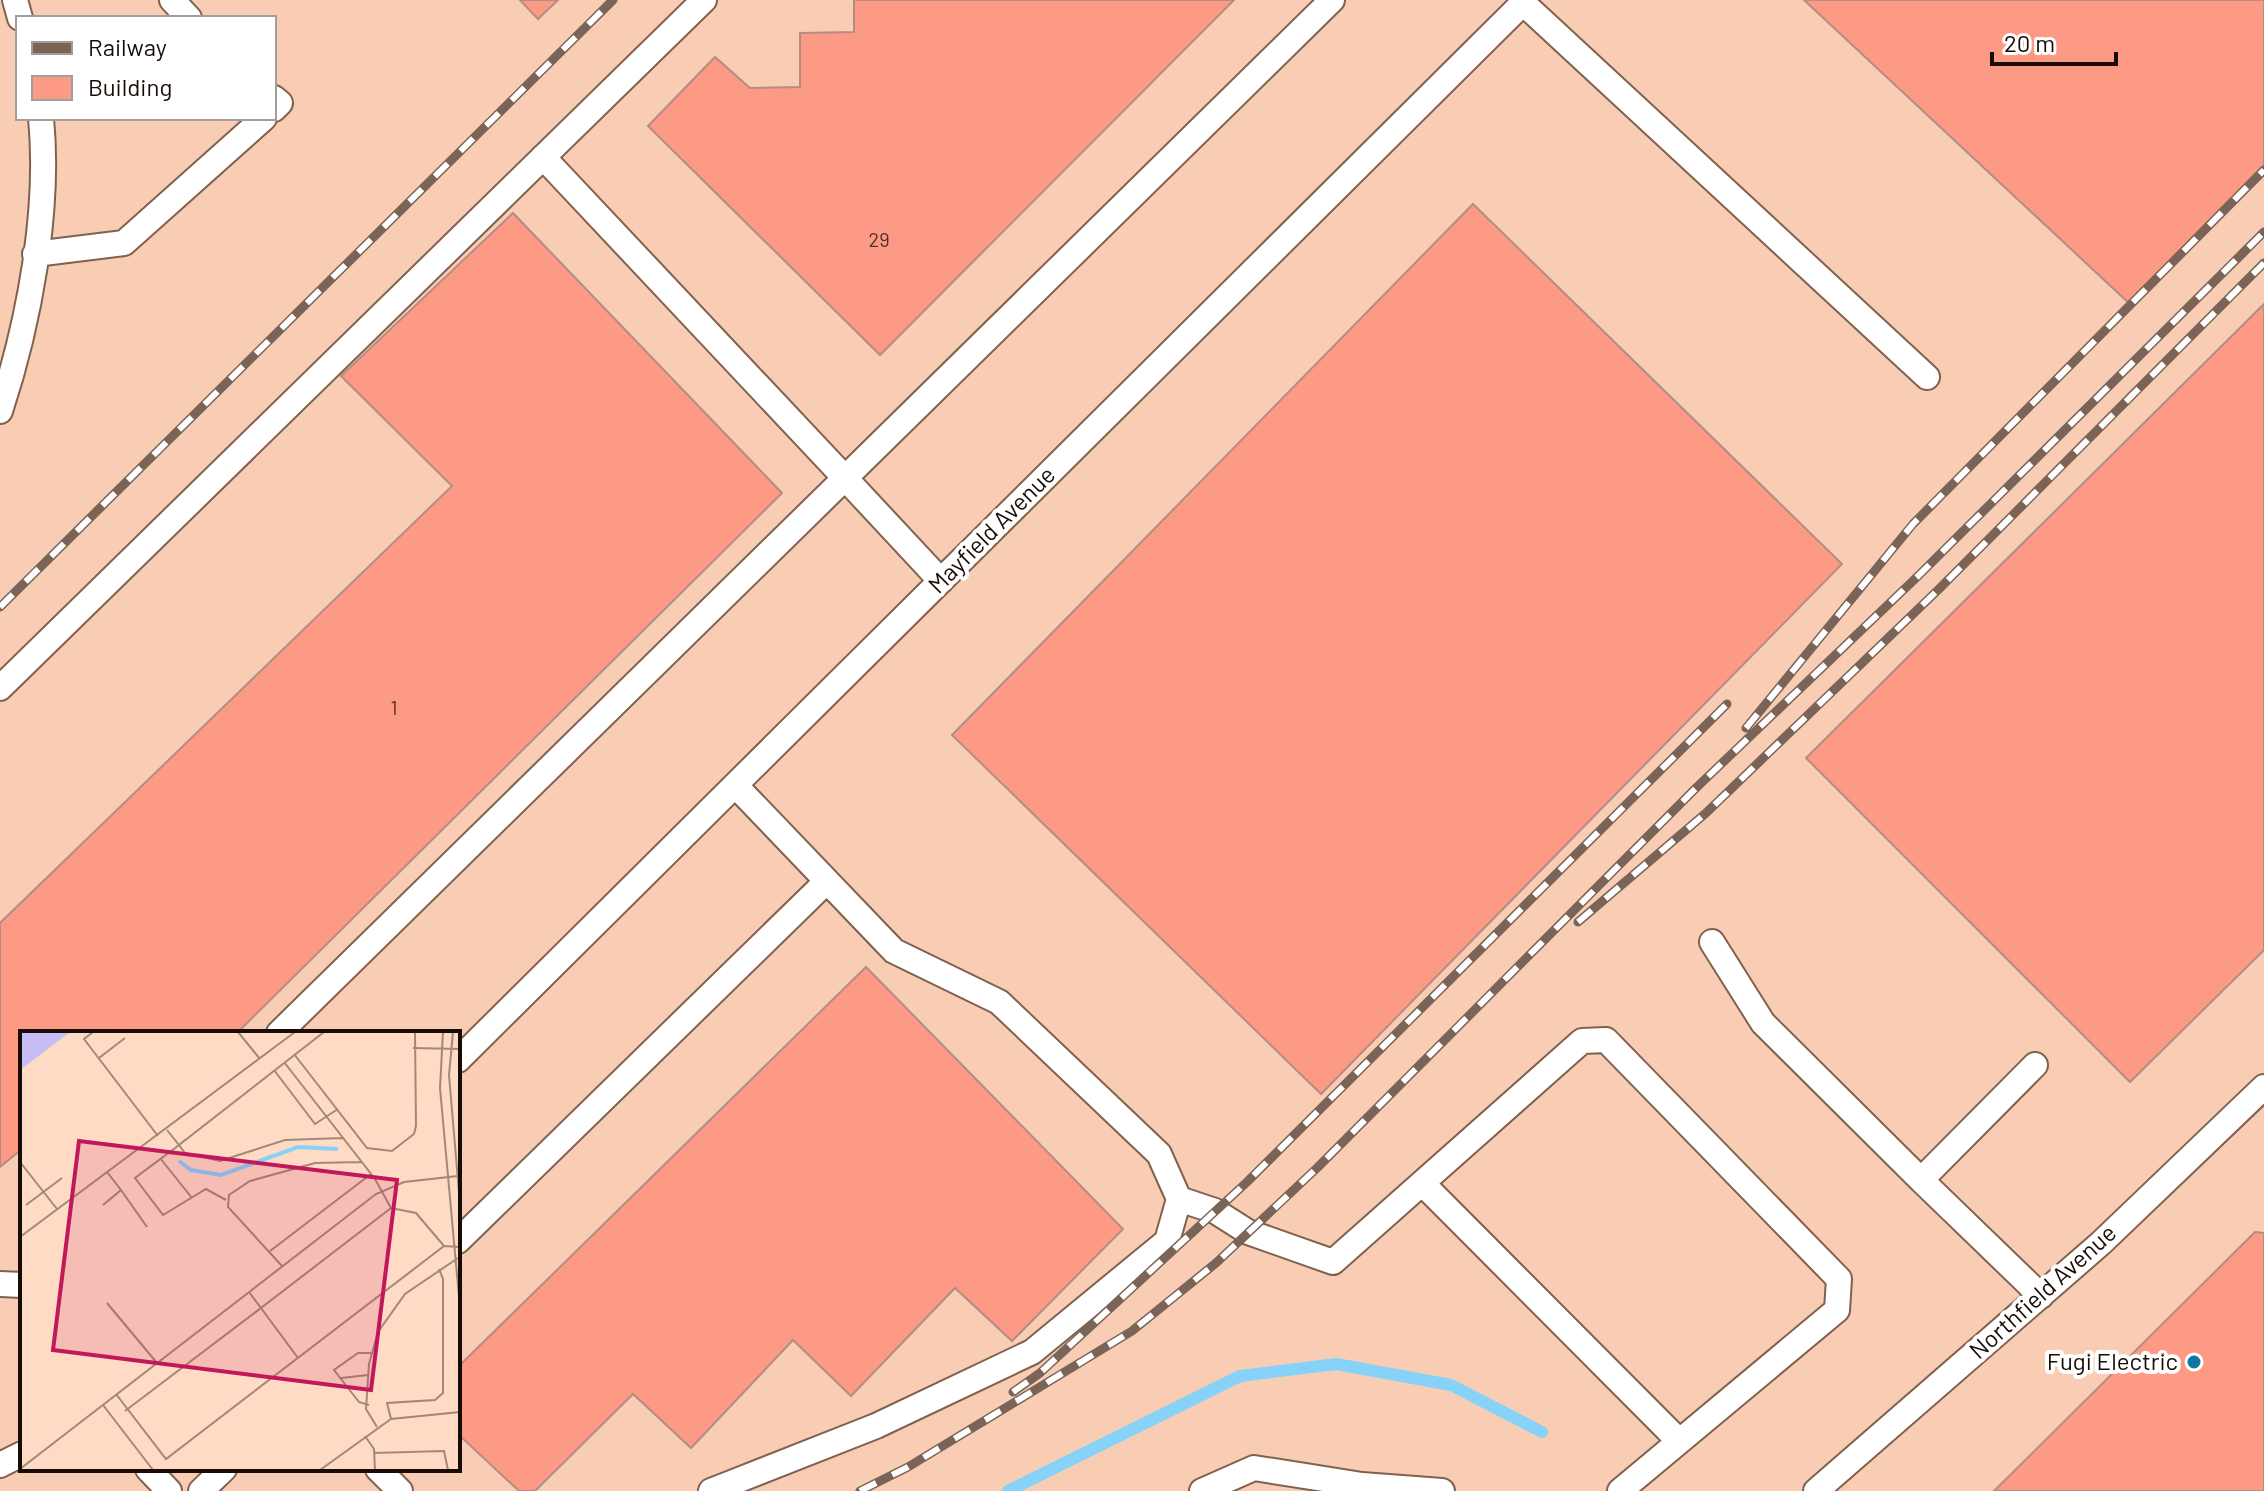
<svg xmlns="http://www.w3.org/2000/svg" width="2264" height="1491" viewBox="0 0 2264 1491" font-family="Barlow,sans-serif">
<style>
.built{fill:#f9cdb3;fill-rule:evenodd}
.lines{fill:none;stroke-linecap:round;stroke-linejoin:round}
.stream{stroke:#87d2f9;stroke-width:12}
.building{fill:#fd9a86;stroke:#b48c84;stroke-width:2}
.lane-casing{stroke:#81614e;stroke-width:28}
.lane{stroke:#fff;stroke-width:24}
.rail-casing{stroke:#7a6357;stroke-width:9}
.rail{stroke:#fff;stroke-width:6;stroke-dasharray:18;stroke-linecap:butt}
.poi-dot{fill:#0c79a3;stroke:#fff;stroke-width:3}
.labels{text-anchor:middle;stroke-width:8;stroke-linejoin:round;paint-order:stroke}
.number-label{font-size:20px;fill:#513026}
.street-label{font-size:24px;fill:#180c06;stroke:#fff}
.poi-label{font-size:24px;fill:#180c06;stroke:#fff;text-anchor:end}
.inset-river{fill:none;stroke:#87d2f9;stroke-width:4}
.inset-road{fill:none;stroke:#a38878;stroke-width:2}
.view{fill:#c2185b;fill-opacity:0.15;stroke:#c2185b;stroke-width:4}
.inset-edge{fill:none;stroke:#180c06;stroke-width:4}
</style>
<rect width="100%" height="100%" fill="#ffdac4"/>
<path class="built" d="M0,0H2264V1491H0ZM18,18H274V118H18ZM22,1033H458V1469H22Z"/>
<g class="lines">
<path class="stream" d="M1008,1491L1240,1376L1336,1364L1451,1385L1542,1432"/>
</g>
<path class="building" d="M520,0H558L538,19Z
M854,0H1234L880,355L648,126L715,57L750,88L800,87V33L854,32Z
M1804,0H2264V165L2132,306Z
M1473,204L1842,564L1321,1094L952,735Z
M513,213L782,493L237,1033H22V1149L0,1167V923L452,486L341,376Z
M2264,304V950L2130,1082L1806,758Z
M866,967L1123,1229L1012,1341L955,1288L851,1396L793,1340L691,1448L633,1394L535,1491H519L458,1434V1367Z
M2255,1232L2264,1233V1491H1994Z"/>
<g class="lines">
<g class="lane-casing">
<path id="lane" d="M15,0L20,18
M172,0L189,18
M1523,3L1927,377
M274,98L280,103L274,109
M35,254L124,243L264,118
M0,411C29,323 50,211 41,118
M941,581L845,478L1332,0
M0,688L704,0
M1712,942L1763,1023L1921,1180
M279,1033L845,478L543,157
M458,1060L1526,0
M2035,1065L1921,1180L2041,1296
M1422,1183L1679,1441
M1179,1199L1215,1211L1248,1232L1333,1262L1582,1041L1606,1040L1839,1279L1837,1310L1620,1491
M458,1241L827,881
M0,1284L22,1285
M0,1465L22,1454
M148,1469L169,1491
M378,1469L400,1491
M201,1491L224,1469
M711,1491L876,1426L1032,1352L1167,1241L1179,1199L1159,1154L999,1002L894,951L735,785
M1202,1491L1254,1468L1362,1485L1442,1491
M1816,1491L2101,1243L2264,1087"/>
</g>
<use href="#lane" class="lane"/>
<g class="rail-casing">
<path id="rail" d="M0,607L613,0
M1746,728L1913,524L2264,170
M1578,922L1706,813L1939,589L2264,263
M1013,1392L1040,1373L1247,1182L1727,704
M860,1491L908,1467L1132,1331L1216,1263L1318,1167L1697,787L1917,577L2264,232"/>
</g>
<use href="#rail" class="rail"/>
</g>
<circle class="poi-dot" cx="2194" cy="1362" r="8"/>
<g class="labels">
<g class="number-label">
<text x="879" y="247">29</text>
<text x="394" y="715">1</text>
</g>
<g class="street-label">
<text transform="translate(992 530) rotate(-45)" y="8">Mayfield Avenue</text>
<text transform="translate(2043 1292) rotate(-42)" y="8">Northfield Avenue</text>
</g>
<g class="poi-label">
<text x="2178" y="1370">Fugi Electric</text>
</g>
</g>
<g transform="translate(20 1031)">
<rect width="440" height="440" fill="#ffdac4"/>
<path d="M0,1H50L0,39Z" fill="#c6bcf6"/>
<path class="inset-river" d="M159,130L171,139L201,144L278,116L318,118"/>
<path class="inset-road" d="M73,1L64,8L138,105M218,1L240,28M304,1L159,114L165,122L200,130L265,109L323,107M423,1L420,57L440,277M433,1L429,44L440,173M393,17L440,18M274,23L347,117L372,120L394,103L396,95L395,1M79,27L105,7M264,31L355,148L371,177M254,39L295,93L318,78M147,99L159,114L115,147L143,184L186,158L206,169M140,127L172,167M0,131L37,178M101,159L127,196M6,174L42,147M83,174L101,159L87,141M0,206L275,1M250,220L351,143M262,235L208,176L209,164L230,150L295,132L342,131M87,272L137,332M278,327L241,277L371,177L396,182L424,215L440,216M321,347L348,344M96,363L146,428L424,215M83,374L133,439M349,374L339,371L314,339L338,322H351M105,380L241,277L229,261M371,388L367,372L415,369L423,362V248L419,238M357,396L346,378L349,333L358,301L385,263L438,227M345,405L354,418L355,439M354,422L424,420L428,439M0,438L356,163L384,151L438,145M300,439L371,388L440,381"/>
<path class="view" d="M59,110L377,149L351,359L33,319Z"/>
<rect width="440" height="440" class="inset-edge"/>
</g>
<rect x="16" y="16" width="260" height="104" fill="#ffffff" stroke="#a39e9b" stroke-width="2"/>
<rect x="32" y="42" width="40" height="12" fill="#7a6357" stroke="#a39e9b" stroke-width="2"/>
<text x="88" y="56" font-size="24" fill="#180c06">Railway</text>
<rect x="32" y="76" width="40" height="24" fill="#fd9a86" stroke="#a39e9b" stroke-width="2"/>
<text x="88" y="96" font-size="24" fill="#180c06">Building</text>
<path d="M1992 52v12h124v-12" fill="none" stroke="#180c06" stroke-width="4"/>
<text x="2004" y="52" font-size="24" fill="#180c06" stroke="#ffffff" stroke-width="6" paint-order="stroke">20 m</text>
</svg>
